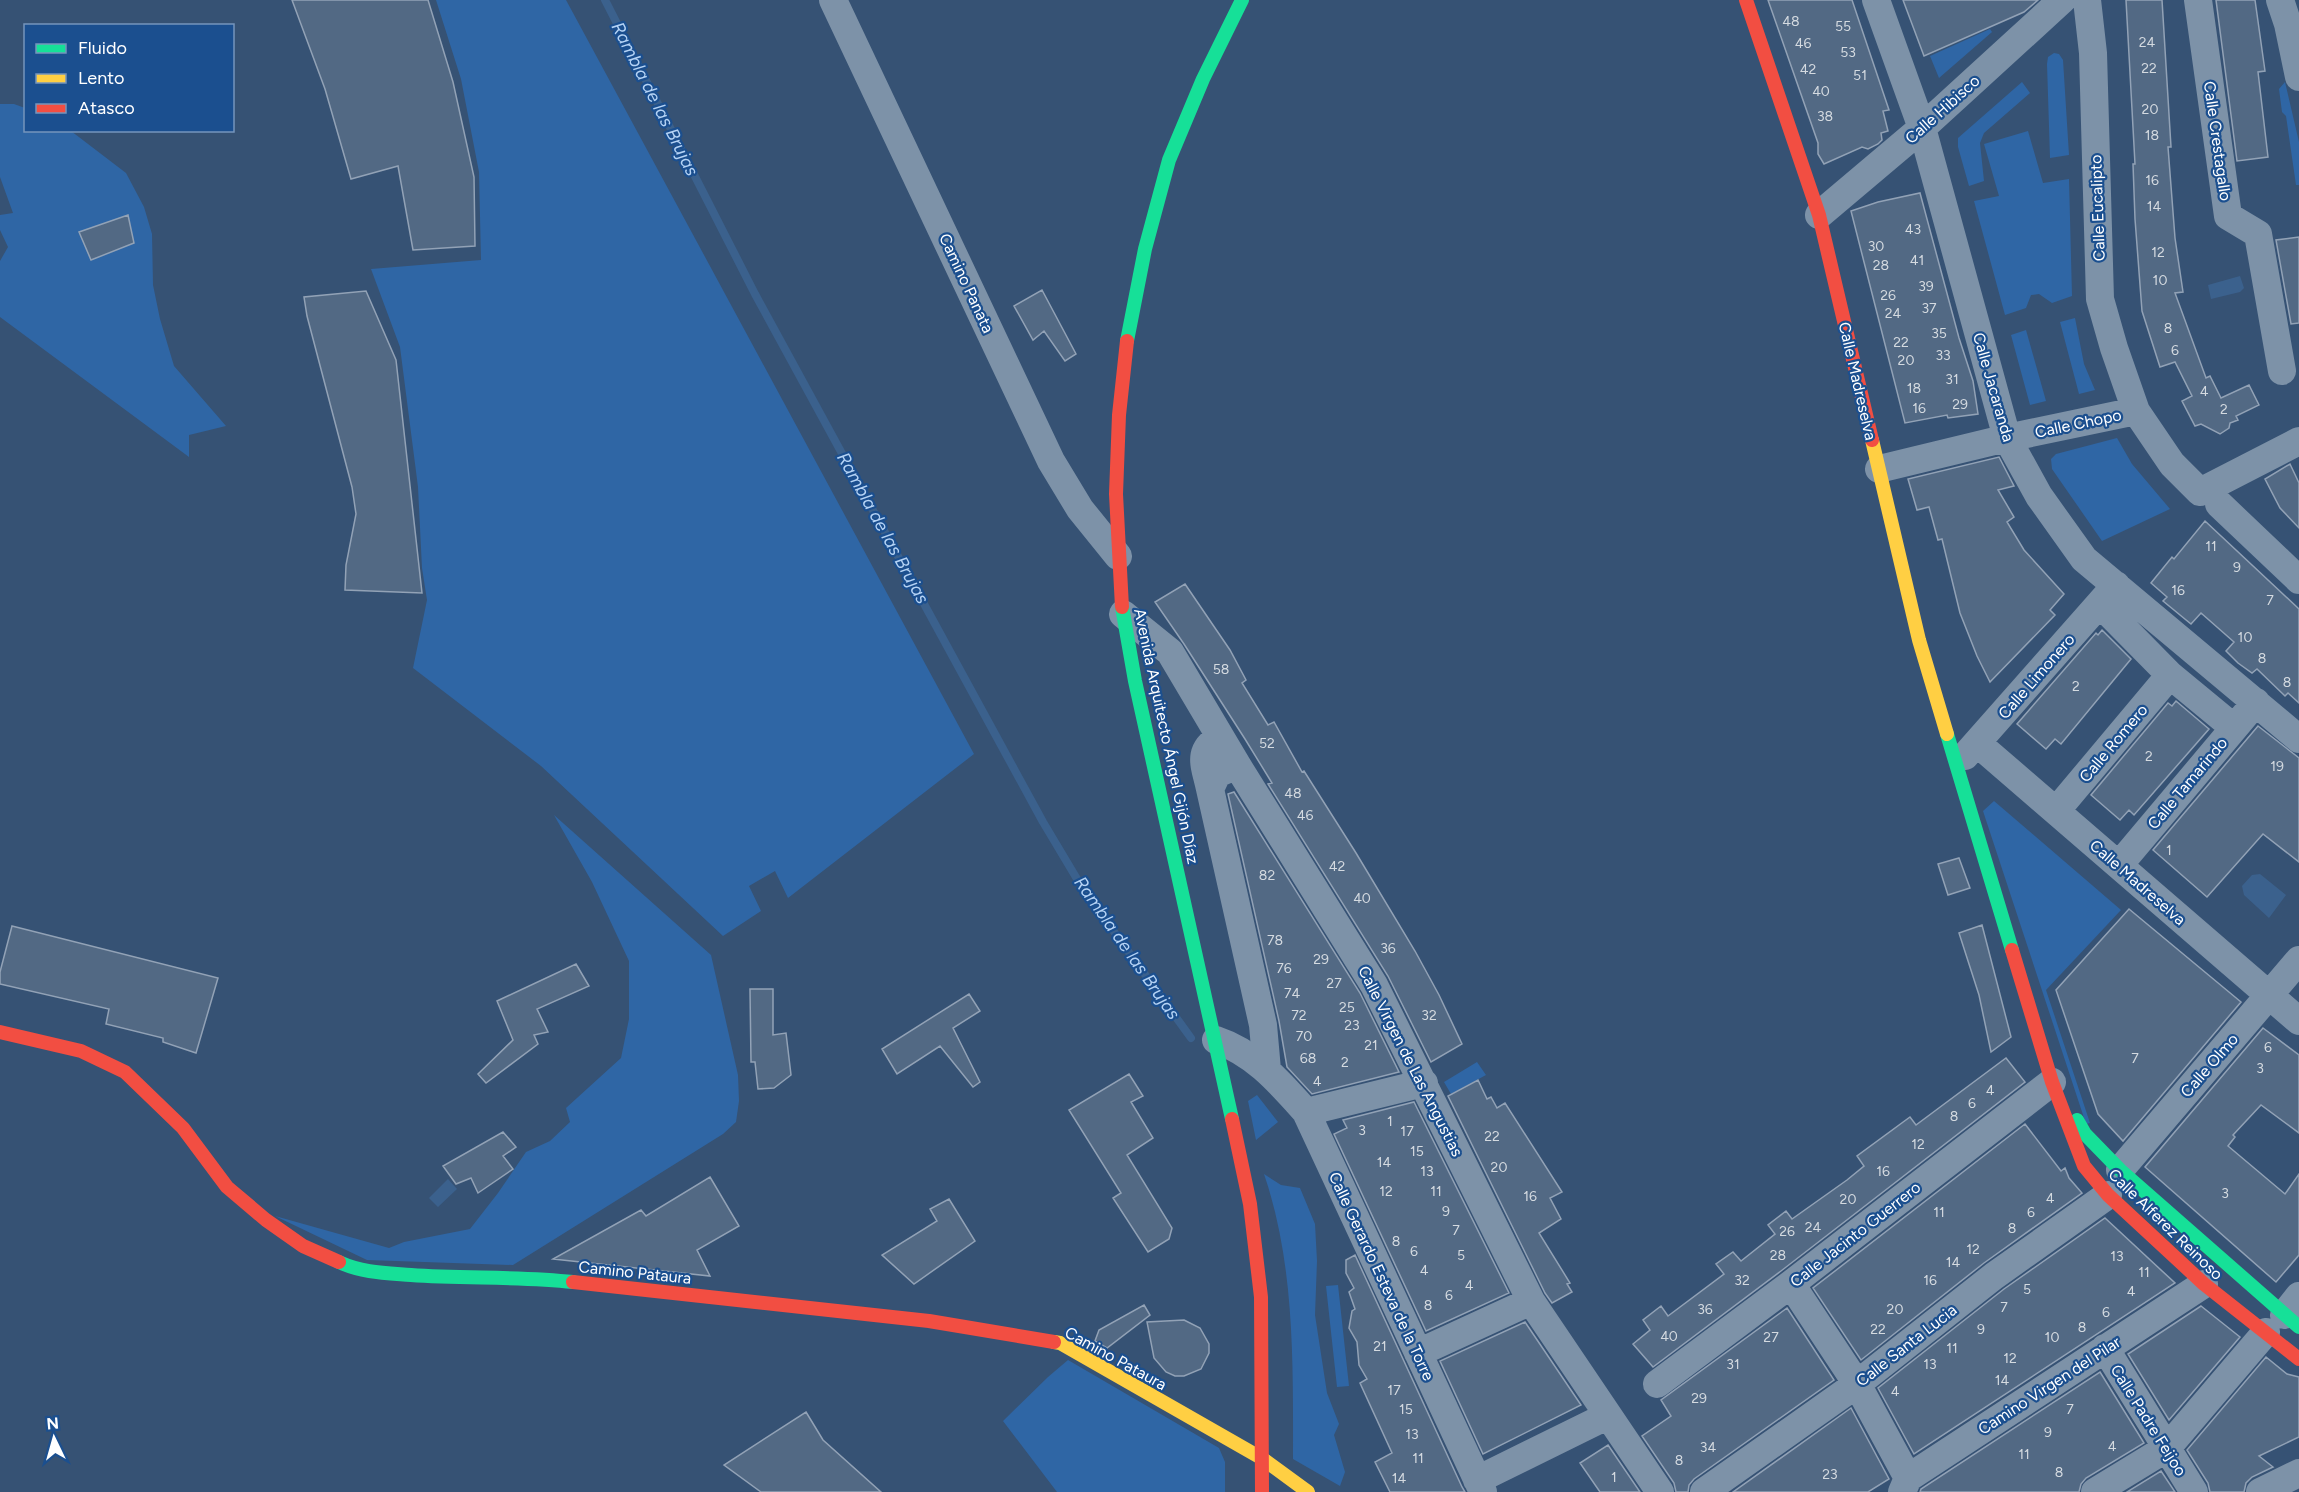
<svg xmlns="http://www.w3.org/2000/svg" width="2299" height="1492" viewBox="0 0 2299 1492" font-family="Figtree,sans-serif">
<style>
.green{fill:#2f66a5}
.water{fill:#3b618d}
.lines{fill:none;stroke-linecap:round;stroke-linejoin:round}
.stream{stroke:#3b618d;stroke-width:8}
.building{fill:#526984;stroke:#92a2b6;stroke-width:1.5}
.street{stroke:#7d92a8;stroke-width:28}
.fast{stroke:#16e098;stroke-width:14}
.slow{stroke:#ffcf43;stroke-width:14}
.jam{stroke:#f24e42;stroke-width:14}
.labels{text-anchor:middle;stroke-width:4.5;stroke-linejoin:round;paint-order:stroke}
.number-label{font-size:14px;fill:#d4dae0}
.street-label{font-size:16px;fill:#fff;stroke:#1b4f8f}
.water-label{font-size:18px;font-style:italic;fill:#b5d3f5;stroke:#1b4f8f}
</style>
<rect width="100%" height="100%" fill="#365274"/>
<path class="green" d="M436,0H566L974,754L788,898L775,871L749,886L761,911L723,936L541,766L413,668L427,600L422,568L418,487L400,347L371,269L481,260L479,172L461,79Z
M1990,29L1992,32L1939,78L1930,56Z
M2054,53L2059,54L2063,60L2069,155L2050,158L2047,64L2048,57Z
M2022,82L2030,93L1984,133L1980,143L1984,181L1969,186L1958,147V138Z
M2285,82L2299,142V185H2296L2286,116L2282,112L2279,89Z
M0,104H14L25,108L26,130L71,131L126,173L144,207L152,234L153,285L160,319L174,366L226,426L189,435V457L0,317V261L8,247L0,230V215L13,213L0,177Z
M2028,131L2043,183L2069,179L2072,296L2052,303L2039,294L2031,295L2026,308L2005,315L1974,201L1999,196L1984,144Z
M2075,318L2084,364L2095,390L2079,394L2060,322Z
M2026,330L2046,401L2030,405L2011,335Z
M2117,438L2132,464L2170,509L2102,541L2052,469L2051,459L2056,454Z
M1994,801L2121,910L2046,990L2090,1123L2086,1124L1983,811Z
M554,815L711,955L738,1075L739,1101L736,1122L723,1134L513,1265L367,1260L275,1216L389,1248L404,1242L470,1229L498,1193L526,1152L550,1141L570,1122L566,1108L621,1058L629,1019V961L592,882Z
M1477,1062L1486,1075L1451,1094L1444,1082Z
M1257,1095L1278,1122L1256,1140L1248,1101Z
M1264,1174L1281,1185L1300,1188L1315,1224L1317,1261L1315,1315L1327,1393L1339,1424L1334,1435L1345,1472L1340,1486L1293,1459C1293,1363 1295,1265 1264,1174Z
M1338,1285L1349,1386L1337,1387L1326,1286Z
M1068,1360L1219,1448L1225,1462V1492H1057L1003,1421L1048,1377Z"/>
<path class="water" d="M2240,276L2244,288L2240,292L2211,299L2208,285Z
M2260,874L2286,895L2269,918L2244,895L2242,886L2252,875Z
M448,1179L457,1189L438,1207L429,1198Z"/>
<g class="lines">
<path class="stream" d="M605,0L755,294L1043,822L1083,889L1191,1038"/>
</g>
<path class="building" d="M292,0H428L453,82L474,177L475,246L413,250L398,166L351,179L325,89Z
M1768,0H1852L1889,110L1883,111L1888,131L1881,133L1882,140L1878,144L1868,149L1862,147L1824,164L1818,154V143Z
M1903,0H2038L2024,12L1924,56Z
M2126,0H2162L2171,147H2168L2175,238L2183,292L2175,293L2206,378L2210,376L2221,398L2249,385L2259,405L2236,416L2238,420L2230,423L2229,428L2220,434L2201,424L2195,426L2182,401L2192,396L2175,362L2160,367L2142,311L2135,219L2133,164H2135Z
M2216,0H2255L2265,71L2258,72L2268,157L2237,161Z
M1920,193L1959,338L1973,381L1978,414L1948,418L1947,415L1905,423L1851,211L1878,202Z
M128,215L134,243L91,260L79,232Z
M2299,237V323L2291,324L2276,240Z
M1042,290L1076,354L1065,361L1044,331L1033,340L1014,306Z
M366,291L396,360L422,593L345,590L346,565L356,514L352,487L307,316L304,297Z
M1999,457L2014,486L1998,490L2014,517L2007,522L2024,550L2064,594L2050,610L2055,615L1990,682L1977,656L1960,613L1942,539L1938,540L1929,507L1917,510L1908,479Z
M2290,464L2299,483V528L2280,508L2265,479Z
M2205,521L2299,609V703L2288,693L2285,696L2257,669L2252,673L2238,663L2226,651L2234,642L2201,613L2191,624L2163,601L2167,597L2151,583L2172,557L2174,559Z
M1185,584L1230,650L1246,680L1242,683L1268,725L1274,722L1302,772L1304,771L1356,853L1415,951L1439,995L1462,1044L1431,1062L1388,976L1268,784L1272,783L1245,739L1184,644L1155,602Z
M2102,630L2131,659L2061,744L2055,739L2046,749L2017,724L2096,633L2098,635Z
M2176,701L2209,729L2134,815L2129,810L2120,820L2091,795L2168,703L2172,706Z
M2258,726L2299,758V862L2263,834L2207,897L2153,850Z
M1234,792L1360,993L1399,1072L1312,1094L1287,1067L1279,1021L1228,794Z
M1959,858L1970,888L1948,895L1938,864Z
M2129,909L2241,1002L2123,1141L2098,1114L2056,990Z
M1982,925L2011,1037L1991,1052L1979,995L1959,933Z
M12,926L218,978L196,1053L163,1042V1038L106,1024L109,1009L0,984V972Z
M576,964L589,986L537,1009L548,1032L534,1035L538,1044L486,1083L478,1074L513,1040L497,1001Z
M750,989H773V1035L786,1033L791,1075L774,1088L758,1089L755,1062H751Z
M969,994L980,1011L953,1028L980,1082L973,1087L940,1046L897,1074L882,1049Z
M2263,1028L2299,1055V1133L2261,1105L2233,1135L2235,1137L2228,1146L2285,1194L2299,1174V1255L2276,1282L2145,1167Z
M2006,1058L2025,1082L1781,1271L1653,1367L1633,1344L1650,1330L1643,1320L1661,1306L1668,1316L1724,1274L1716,1264L1733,1252L1741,1261L1775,1234L1768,1225L1786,1211L1792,1219L1847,1180L1864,1166L1857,1156L1910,1117L1916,1125Z
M1129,1074L1143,1096L1131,1102L1153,1138L1127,1155L1172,1228L1169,1239L1148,1252L1113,1198L1121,1193L1069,1110Z
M1478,1080L1487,1099L1491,1097L1497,1108L1505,1103L1562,1192L1550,1198L1561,1219L1539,1233L1570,1283L1567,1284L1572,1292L1552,1303L1545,1293L1448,1096Z
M1414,1102L1509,1293L1426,1331L1334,1134L1347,1128L1343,1120Z
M2025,1124L2061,1171L2065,1168L2069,1178L2082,1193L1984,1263L1861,1360L1813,1288Z
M503,1132L516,1147L503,1156L513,1169L478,1193L471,1178L456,1184L443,1166Z
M710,1177L739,1226L697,1250L710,1276L553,1259L641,1210L646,1216Z
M949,1199L975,1241L914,1284L882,1255L937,1221L930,1209Z
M2105,1218L2175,1283L1914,1454L1878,1388L2004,1289Z
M1355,1255L1462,1487L1465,1492H1390L1375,1462L1392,1453L1360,1383L1367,1379L1359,1365L1357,1342L1349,1328L1352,1311L1355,1309L1349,1292L1354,1288L1346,1273V1260Z
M1144,1305L1150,1315L1107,1348L1095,1341L1099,1330Z
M2201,1306L2240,1337L2169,1420L2128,1354Z
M1787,1308L1834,1380L1694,1479L1689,1485L1688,1492H1676L1674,1483L1642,1436L1671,1416L1661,1400Z
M1184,1320L1200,1328L1209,1344V1353L1201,1369L1184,1376H1175L1166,1372L1154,1358L1147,1322Z
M1525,1322L1581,1405L1483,1454L1440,1361Z
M2266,1357L2287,1374L2299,1377V1437L2259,1456L2273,1467L2252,1477L2246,1483L2244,1492H2210L2208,1483L2187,1450Z
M2100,1372L2144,1443L2086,1478L2081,1484L2079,1492H1920L1921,1489Z
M1851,1408L1889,1479L1868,1492H1733Z
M806,1412L823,1440L881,1492H761L724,1465Z
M1608,1445L1640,1492H1600L1580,1463Z
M2161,1471L2175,1492H2127Z"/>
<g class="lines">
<path class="street" d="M833,0L1051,461L1080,509L1118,556
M1876,0L1922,128L2007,438L2039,496L2084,559L2299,739
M2087,0L2093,53L2100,299L2114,348L2136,411L2172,464L2200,492L2299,441
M2198,0L2228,216L2258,234L2282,371
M2280,0L2288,24L2299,77
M1819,215L1922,128L2062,0
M1879,469L2007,438L2136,411
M2219,504L2299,580
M2100,604L2170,675L2233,727
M1123,614L1170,652L1237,765L1374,985L1531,1301L1660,1492
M1977,743L2299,1021
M1965,756L2116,585
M1237,765L1217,774L1210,789L1263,1025L1267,1070
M1210,789C1205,765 1196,751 1220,737
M2056,811L2170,675
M2119,865L2256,702
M1216,1040C1255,1053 1280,1083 1306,1112L1483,1492
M1306,1112L1424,1083
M2120,1170L2299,960
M1791,1284L1857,1384L1908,1478
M2284,1315L2299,1296
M2105,1348L2194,1492
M1418,1353L1531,1301
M1657,1384L1791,1284L2052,1082
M1477,1480L1607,1416
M1704,1492L1857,1384L1994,1276L2108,1195
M1902,1492L1908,1478L2204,1284
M2095,1492L2167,1448L2266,1332
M2260,1492L2299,1473"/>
<path class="fast" d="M1127,341L1145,249L1169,160L1203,79L1242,0
M1122,607L1135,681L1232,1119
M1947,734L2012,950
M2077,1120L2085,1134L2120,1170L2299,1327
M339,1262C363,1273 385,1273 411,1275C465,1279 519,1276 573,1282"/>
<path class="slow" d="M1872,440L1919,640L1947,734
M1054,1342L1060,1343L1263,1459L1308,1492"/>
<path class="jam" d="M1746,0L1819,215L1872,440
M1122,607L1116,494L1119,415L1127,341
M2012,950L2052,1082L2084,1166L2108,1195L2204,1284L2299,1359
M0,1032L81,1051L125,1072L183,1128L227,1187L266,1220L303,1246L339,1262
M1232,1119L1250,1204L1261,1297L1262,1492
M573,1282L929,1321L1054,1342"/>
</g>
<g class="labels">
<g class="number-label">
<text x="1791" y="26">48</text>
<text x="1843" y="31">55</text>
<text x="2147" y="47">24</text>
<text x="1803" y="48">46</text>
<text x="1848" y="57">53</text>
<text x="2149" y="73">22</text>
<text x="1808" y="74">42</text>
<text x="1860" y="80">51</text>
<text x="1821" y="96">40</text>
<text x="2150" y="114">20</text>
<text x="1825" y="121">38</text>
<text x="2152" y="140">18</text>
<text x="2152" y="185">16</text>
<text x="2154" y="211">14</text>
<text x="1913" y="234">43</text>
<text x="1876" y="251">30</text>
<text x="2158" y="257">12</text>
<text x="1917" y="265">41</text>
<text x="1881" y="270">28</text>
<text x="2160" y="285">10</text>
<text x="1926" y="291">39</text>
<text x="1888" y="300">26</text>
<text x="1929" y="313">37</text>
<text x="1893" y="318">24</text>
<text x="2168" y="333">8</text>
<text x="1939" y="338">35</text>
<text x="1901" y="347">22</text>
<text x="2175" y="355">6</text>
<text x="1943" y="360">33</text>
<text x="1906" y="365">20</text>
<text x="1952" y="384">31</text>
<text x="1914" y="393">18</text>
<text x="2204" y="396">4</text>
<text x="1960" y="409">29</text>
<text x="1919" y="413">16</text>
<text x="2224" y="414">2</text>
<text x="2211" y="551">11</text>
<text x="2237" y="572">9</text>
<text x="2178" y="595">16</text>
<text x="2270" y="605">7</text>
<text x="2245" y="642">10</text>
<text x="2262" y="663">8</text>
<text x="1221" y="674">58</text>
<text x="2287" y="687">8</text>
<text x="2076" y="691">2</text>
<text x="1267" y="748">52</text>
<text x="2149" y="761">2</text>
<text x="2277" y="771">19</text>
<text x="1293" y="798">48</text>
<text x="1305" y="820">46</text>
<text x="2169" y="855">1</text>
<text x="1337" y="871">42</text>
<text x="1267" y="880">82</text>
<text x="1362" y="903">40</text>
<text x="1275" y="945">78</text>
<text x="1388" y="953">36</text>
<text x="1321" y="964">29</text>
<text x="1284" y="973">76</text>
<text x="1334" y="988">27</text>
<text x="1292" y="998">74</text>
<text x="1347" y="1012">25</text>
<text x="1299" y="1020">72</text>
<text x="1429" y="1020">32</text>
<text x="1352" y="1030">23</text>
<text x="1304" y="1041">70</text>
<text x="1371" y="1050">21</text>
<text x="2268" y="1052">6</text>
<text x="1308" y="1063">68</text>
<text x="2135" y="1063">7</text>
<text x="1345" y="1067">2</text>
<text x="2260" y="1073">3</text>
<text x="1317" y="1086">4</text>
<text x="1990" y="1095">4</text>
<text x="1972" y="1108">6</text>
<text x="1954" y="1121">8</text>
<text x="1390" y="1126">1</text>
<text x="1362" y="1135">3</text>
<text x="1407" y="1136">17</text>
<text x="1492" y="1141">22</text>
<text x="1918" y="1149">12</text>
<text x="1417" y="1156">15</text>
<text x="1384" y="1167">14</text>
<text x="1499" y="1172">20</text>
<text x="1427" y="1176">13</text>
<text x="1883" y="1176">16</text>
<text x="1386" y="1196">12</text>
<text x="1436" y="1196">11</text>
<text x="2225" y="1198">3</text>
<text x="1530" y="1201">16</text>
<text x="2050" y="1203">4</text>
<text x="1848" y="1204">20</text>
<text x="1446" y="1216">9</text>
<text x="1939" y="1217">11</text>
<text x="2031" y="1217">6</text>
<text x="1813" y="1232">24</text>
<text x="2012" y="1233">8</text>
<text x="1456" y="1235">7</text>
<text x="1787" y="1236">26</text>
<text x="1396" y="1246">8</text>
<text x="1973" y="1254">12</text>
<text x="1414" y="1256">6</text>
<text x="1461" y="1260">5</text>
<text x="1778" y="1260">28</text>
<text x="2117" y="1261">13</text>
<text x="1953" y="1267">14</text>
<text x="1424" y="1275">4</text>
<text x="2144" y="1277">11</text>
<text x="1742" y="1285">32</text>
<text x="1930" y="1285">16</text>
<text x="1469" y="1290">4</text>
<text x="2027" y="1294">5</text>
<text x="2131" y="1296">4</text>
<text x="1449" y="1300">6</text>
<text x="1428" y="1310">8</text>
<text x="2004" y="1312">7</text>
<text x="1705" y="1314">36</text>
<text x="1895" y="1314">20</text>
<text x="2106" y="1317">6</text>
<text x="2082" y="1332">8</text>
<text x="1878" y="1334">22</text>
<text x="1981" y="1334">9</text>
<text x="1669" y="1341">40</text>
<text x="1771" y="1342">27</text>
<text x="2052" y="1342">10</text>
<text x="1380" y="1351">21</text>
<text x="1952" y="1353">11</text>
<text x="2010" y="1363">12</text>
<text x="1733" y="1369">31</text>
<text x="1930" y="1369">13</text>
<text x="2002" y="1385">14</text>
<text x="1394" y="1395">17</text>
<text x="1895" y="1396">4</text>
<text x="1699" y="1403">29</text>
<text x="1406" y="1414">15</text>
<text x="2070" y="1414">7</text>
<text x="2048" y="1437">9</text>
<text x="1412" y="1439">13</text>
<text x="2112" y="1451">4</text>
<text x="1708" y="1452">34</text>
<text x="2024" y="1459">11</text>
<text x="1418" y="1463">11</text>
<text x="1679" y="1465">8</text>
<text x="2059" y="1477">8</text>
<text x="1830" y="1479">23</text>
<text x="1614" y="1482">1</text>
<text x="1399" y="1483">14</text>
</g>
<g class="street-label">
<text transform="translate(1942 109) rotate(-42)" y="6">Calle Hibisco</text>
<text transform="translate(2218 141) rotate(82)" y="6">Calle Crestagallo</text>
<text transform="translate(2097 208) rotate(-92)" y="6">Calle Eucalipto</text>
<text transform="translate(967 283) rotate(65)" y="6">Camino Panata</text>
<text transform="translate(1858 381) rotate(77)" y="6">Calle Madreselva</text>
<text transform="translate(1994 387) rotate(74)" y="6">Calle Jacaranda</text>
<text transform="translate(2078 423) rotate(-12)" y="6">Calle Chopo</text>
<text transform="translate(2036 676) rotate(-49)" y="6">Calle Limonero</text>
<text transform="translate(1167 736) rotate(78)" y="6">Avenida Arquitecto Ángel Gijón Díaz</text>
<text transform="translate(2113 743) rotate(-50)" y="6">Calle Romero</text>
<text transform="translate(2187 783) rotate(-50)" y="6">Calle Tamarindo</text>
<text transform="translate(2138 882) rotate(41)" y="6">Calle Madreselva</text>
<text transform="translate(1411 1061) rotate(63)" y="6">Calle Virgen de Las Angustias</text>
<text transform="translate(2209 1065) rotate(-49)" y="6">Calle Olmo</text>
<text transform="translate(2166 1224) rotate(44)" y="6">Calle Alferez Reinoso</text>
<text transform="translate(1855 1234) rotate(-38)" y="6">Calle Jacinto Guerrero</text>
<text transform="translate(635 1272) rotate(6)" y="6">Camino Pataura</text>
<text transform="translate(1382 1276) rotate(65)" y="6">Calle Gerardo Esteva de la Torre</text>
<text transform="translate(1906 1345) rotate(-38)" y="6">Calle Santa Lucia</text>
<text transform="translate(1116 1358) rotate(29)" y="6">Camino Pataura</text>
<text transform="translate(2049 1385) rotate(-33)" y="6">Camino Virgen del Pilar</text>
<text transform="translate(2149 1420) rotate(58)" y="6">Calle Padre Feijoo</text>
</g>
<g class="water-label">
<text transform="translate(655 99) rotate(63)" y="6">Rambla de las Brujas</text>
<text transform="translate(883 528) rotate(61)" y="6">Rambla de las Brujas</text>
<text transform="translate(1127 948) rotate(55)" y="6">Rambla de las Brujas</text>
</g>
</g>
<rect x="24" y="24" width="210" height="108" fill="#1b4f8f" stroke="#7695bc" stroke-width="1.5"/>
<rect x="36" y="44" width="30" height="9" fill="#16e098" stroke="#7695bc" stroke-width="1.5"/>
<text x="78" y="54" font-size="18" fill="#ffffff">Fluido</text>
<rect x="36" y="74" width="30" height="9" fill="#ffcf43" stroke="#7695bc" stroke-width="1.5"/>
<text x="78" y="84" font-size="18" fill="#ffffff">Lento</text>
<rect x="36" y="104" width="30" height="9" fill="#f24e42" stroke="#7695bc" stroke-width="1.5"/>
<text x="78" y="114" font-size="18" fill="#ffffff">Atasco</text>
<g transform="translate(54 1438) rotate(355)" stroke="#1b4f8f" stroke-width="4.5" paint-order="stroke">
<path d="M0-4.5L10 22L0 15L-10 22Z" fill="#ffffff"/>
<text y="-9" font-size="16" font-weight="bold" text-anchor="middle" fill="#ffffff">N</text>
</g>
</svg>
